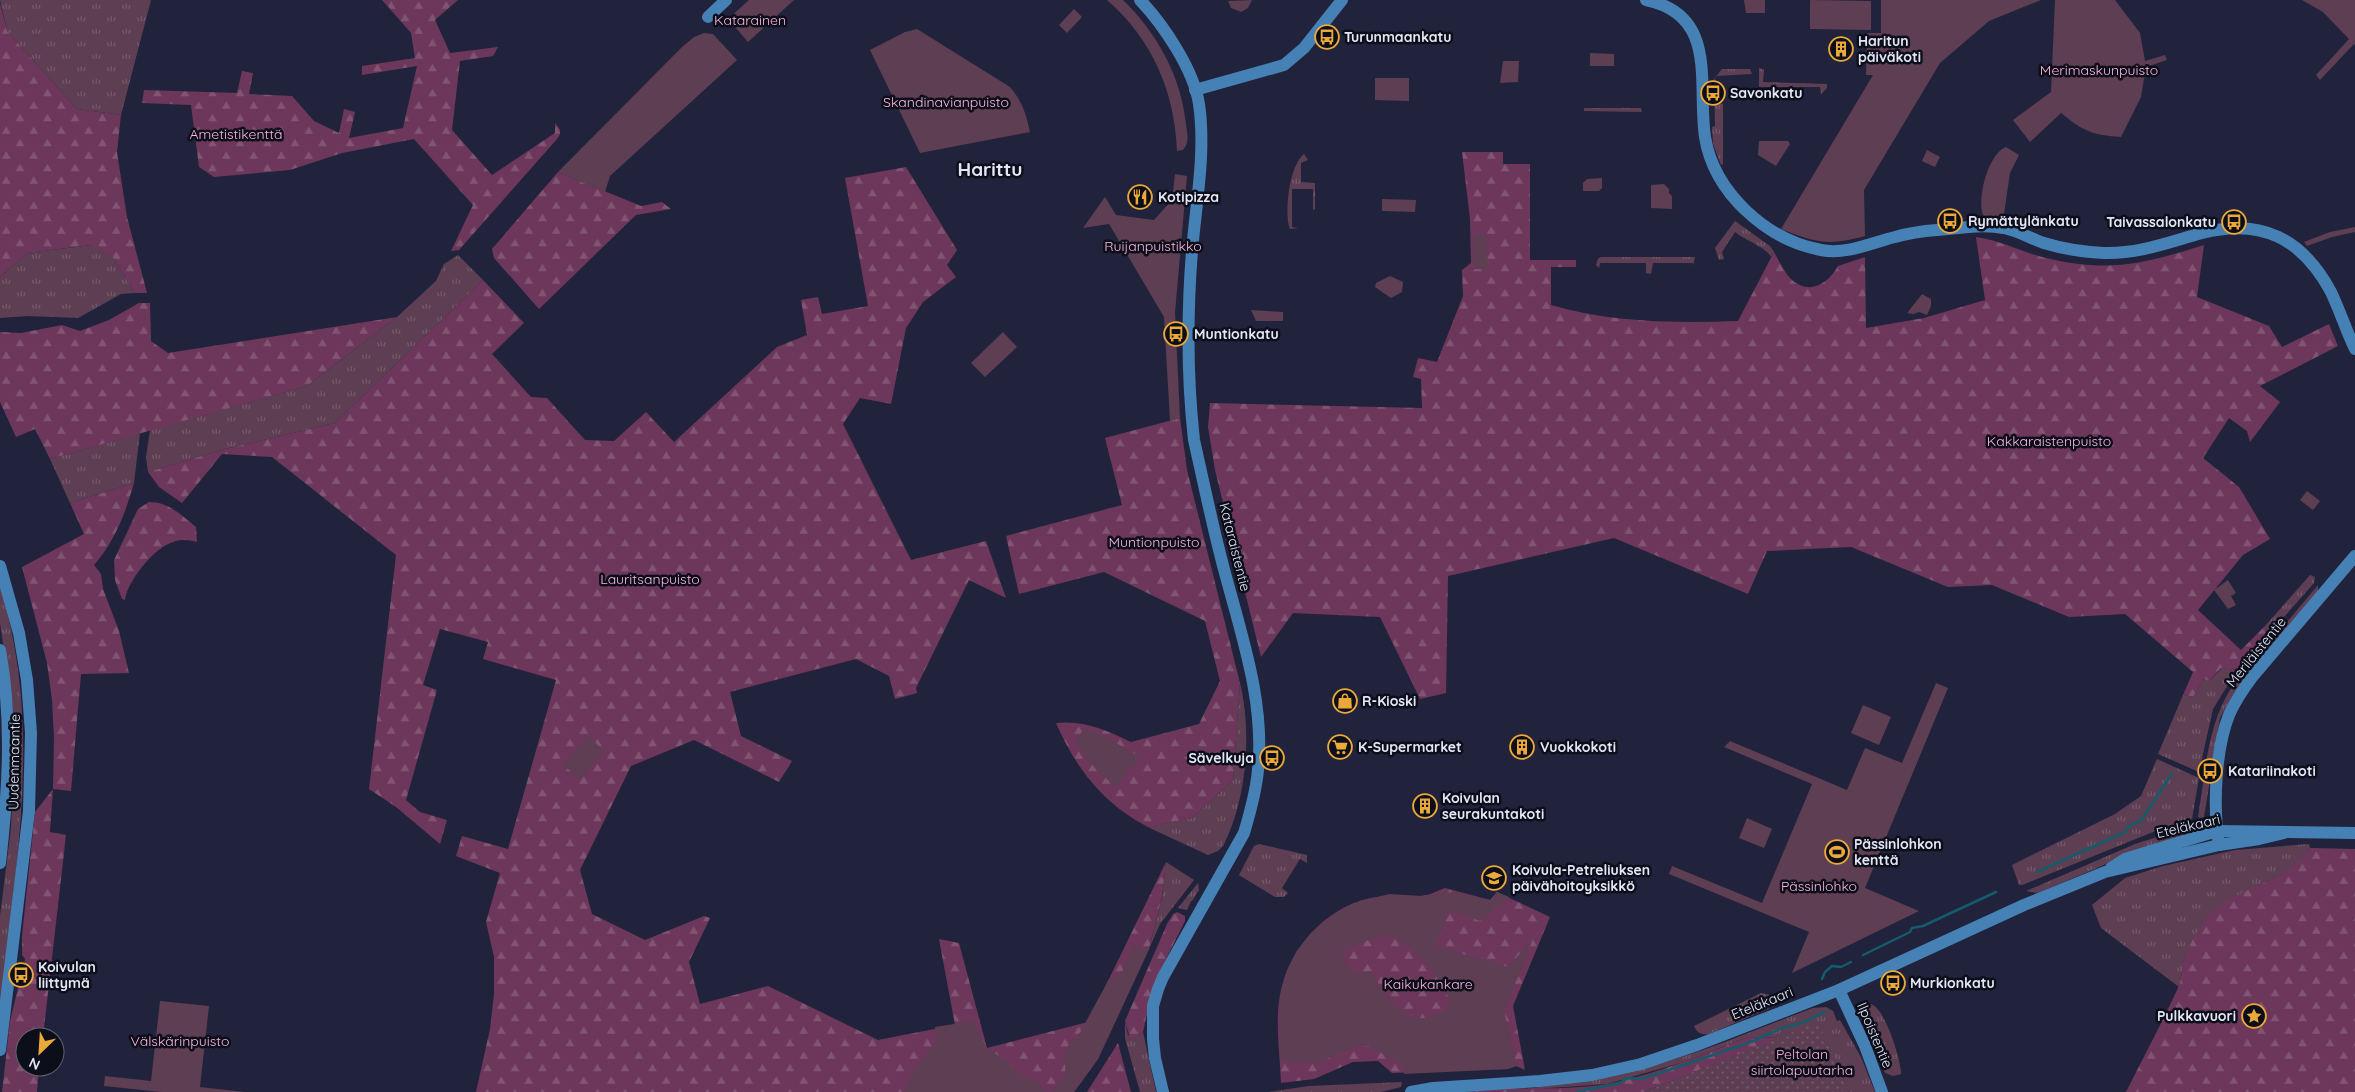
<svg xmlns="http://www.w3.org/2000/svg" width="2355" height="1092" font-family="Quicksand,sans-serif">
<defs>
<pattern id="grass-tufts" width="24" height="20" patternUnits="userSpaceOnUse" patternTransform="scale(1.25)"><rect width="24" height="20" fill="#5e3e52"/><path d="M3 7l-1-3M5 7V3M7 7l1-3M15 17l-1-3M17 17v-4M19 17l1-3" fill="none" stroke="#755a6c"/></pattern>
<pattern id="forest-firs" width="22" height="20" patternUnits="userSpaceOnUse" patternTransform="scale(1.25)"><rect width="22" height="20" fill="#6c375a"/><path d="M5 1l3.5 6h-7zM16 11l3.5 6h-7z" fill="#815472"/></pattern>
<pattern id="garden-dots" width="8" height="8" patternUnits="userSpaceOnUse" patternTransform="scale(1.25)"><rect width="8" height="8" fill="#5e3e52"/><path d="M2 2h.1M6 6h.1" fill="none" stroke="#755a6c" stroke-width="1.8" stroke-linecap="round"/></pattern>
</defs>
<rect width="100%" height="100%" fill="#21233c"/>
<g fill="url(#grass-tufts)">
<path d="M0 0H151L121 115 77 109 7 31Z"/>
<path d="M1759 68 1764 70 1763 82 1827 84V88L1821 94 1820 87H1759Z"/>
<path d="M1722 69H1750L1752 74 1717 76 1715 78V103L1723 104V164L1721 165 1713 144 1712 127 1715 126 1714 79Z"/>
<path d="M1584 108H1641L1642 112 1584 111Z"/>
<path d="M1304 154 1308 160 1301 163V182L1315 183V209L1313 210V189H1292V227L1298 228 1290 229C1284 213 1289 166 1304 154Z"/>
<path d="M1735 221 1770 246 1774 252 1771 257C1766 247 1746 241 1735 232L1722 252 1724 259 1719 260 1715 248Z"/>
<path d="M92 245 114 259 135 293 121 294 78 318 28 316 0 318V277L27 253Z"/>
<path d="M458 255 483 280 335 423 225 449 148 472 146 457 150 430 307 386 397 317 436 281 444 264Z"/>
<path d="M1601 257H1695L1693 266V263H1653L1651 274 1646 273V263H1600L1599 268 1596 265 1598 259Z"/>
<path d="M140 433 134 483 70 503 50 459Z"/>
<path d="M2310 575 2315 577 2314 583 2268 635 2265 626Z"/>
<path d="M2318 585V592L2234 693 2220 718 2212 762 2207 767 2208 775 2204 774C2209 744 2214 716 2230 690Z"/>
<path d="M0 587C43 725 16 864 0 1004V916L11 828 15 736 13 709 0 623Z"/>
<path d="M2222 668 2237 670 2213 709 2199 772 2158 754 2183 695 2193 697 2204 679 2209 681Z"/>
<path d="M1240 683C1252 732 1247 800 1223 846L1218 851 1208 855 1154 830 1153 826 1192 818 1233 780Z"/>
<path d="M2157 759 2199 778 2192 819 2158 830 2022 885H2019L2012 865 2115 814 2141 796Z"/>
<path d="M2204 777 2210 780 2204 817 2200 818 2198 817Z"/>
<path d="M2201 823 2189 834 2132 853 2038 893 2026 891 2135 844Z"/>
<path d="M1259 844 1307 855V863L1300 859 1282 888 1288 893 1284 897H1275L1239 875 1254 846Z"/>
<path d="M2309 844 2310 848 2303 859 2290 870 2235 897 2212 912 2184 960 2179 987 2101 928 2092 905 2125 878 2163 866 2235 850Z"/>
<path d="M1166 862 1194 880 1160 924 1149 949 1162 898Z"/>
<path d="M1198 883 1199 890 1192 901H1191L1187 910 1178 908Z"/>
<path d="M1761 993 1780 997 1781 1000 1768 1009 1709 1034C1701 1035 1697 1033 1694 1026Z"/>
<path d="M1871 1004C1885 1008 1901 1060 1901 1074L1893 1076 1885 1073 1861 1010Z"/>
<path d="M1826 1007 1833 1011 1837 1021 1840 1020 1861 1057 1875 1092H1849L1818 1023 1780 1038 1748 1037 1684 1062 1607 1084 1520 1090C1560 1084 1601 1079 1640 1069 1699 1055 1756 1029 1813 1008Z"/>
<path d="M1125 1021 1128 1035 1138 1037 1143 1032 1156 1092H1140L1125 1038Z"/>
<path d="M1402 1082 1401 1087 1381 1092H1268L1309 1086Z"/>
</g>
<g fill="url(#forest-firs)">
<path d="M382 0H458L435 20 450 53 498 47 493 56 460 61 452 130 492 175 555 133V123C561 130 562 132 557 139L459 250 451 251 473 205 414 139 342 153 290 170 214 177 199 167 191 105 142 103 144 90 237 93 242 71 253 73 249 94 292 96 314 121 339 133 344 109 355 112 349 138 403 128 417 66 362 75V66L415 58 411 33Z"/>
<path d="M0 3 7 31 77 109 121 115 117 152 127 217 147 293H135L114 259 91 245 27 253 0 277Z"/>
<path d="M1462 152H1503V164H1530V260H1576V267H1551V305C1611 323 1676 323 1738 321L1774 252C1779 261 1784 272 1791 279 1809 296 1828 284 1838 266L1865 257 1866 328 1924 318 1985 300 1976 237C2003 241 2021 252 2046 258 2109 273 2144 264 2204 245L2197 297 2269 326 2282 347 2329 324 2338 346 2260 386 2280 402 2250 442 2247 431 2229 418 2203 458 2239 487 2270 539 2243 555 2198 610 2241 650 2265 626 2268 635 2237 670 2221 668 2209 681 2204 679 2193 697 2183 695 2193 672 2125 614 2069 617 1992 585 1948 587 1851 547 1767 551 1748 594 1614 538 1448 576 1446 693 1420 699 1380 617 1293 613 1261 657 1215 470 1208 427 1210 403 1422 408 1421 379 1413 377 1418 358 1437 362 1463 296 1462 270 1471 263 1470 219Z"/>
<path d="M906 167 957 250 947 265 956 277 923 302 906 328 891 404 860 398 843 424 911 560 986 541 1006 598 969 580 916 688 917 693 895 699 889 676 856 659 730 692 741 736 792 761 779 782 694 740 631 766 580 870 592 914 645 940 704 916 710 918 689 962 700 1004 768 986 878 1040 955 1025 939 939 959 943 987 1048 1088 1022 1166 862 1162 897 1149 949 1098 1059 1074 1092H476L490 1029 494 994V957L486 922 500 873 456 856 462 836 508 849 556 680 483 659 488 642 440 629 423 685 437 690 406 800 420 812 447 820 440 844 396 807 369 789 396 555 272 457 222 454 182 503 159 487 148 472 225 449 335 423 483 280 524 323 492 354 531 397 547 398 585 440 614 441 646 412 674 442 777 347 807 335 801 300 818 297 822 314 868 306 845 178Z"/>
<path d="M558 172 641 206 662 202 671 209 636 215 539 309 494 258 492 249Z"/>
<path d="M139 303H150L151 341 168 353 397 317 307 386 50 459 35 429 16 437 0 402V332L21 333 62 325 80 331 109 320Z"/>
<path d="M1180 418 1187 470 1240 683 1233 780 1192 818 1154 826V830C1106 807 1077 771 1056 723 1084 720 1106 730 1131 742L1199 724 1220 681 1205 621 1104 572 1019 594 1006 536 1122 505 1105 438Z"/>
<path d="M134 483C125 514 115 541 94 565L101 574 103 589 119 631 129 673 81 674 71 791 53 789 50 832 66 835 43 1037H25V1067H39L37 1092H2L10 1021 20 980 23 981 25 959 22 955V936L35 812 53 789 54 738 52 700 47 663 22 567 84 534 70 503Z"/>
<path d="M149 502C169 502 181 515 196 527L197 542C189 540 181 539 173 542 155 547 127 581 125 600L122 599 115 580 114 560 138 509Z"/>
<path d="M2310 848 2355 849V1092H2126C2143 1058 2161 1025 2177 990 2182 981 2181 970 2184 960 2189 945 2201 922 2213 911 2242 885 2288 882 2310 848Z"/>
<path d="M1445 888 1490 900 1497 892 1550 917 1513 1006 1525 1070 1516 1066 1508 1069 1392 1073 1378 1061 1353 1062 1314 1079 1281 1083C1280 1055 1275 1023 1280 995 1287 954 1319 914 1360 901 1380 894 1399 896 1420 896 1428 896 1437 891 1445 888Z"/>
<path d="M1177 912 1185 916V921L1159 973 1151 995 1143 1032 1138 1037 1130 1038 1125 1021 1167 924 1173 914Z"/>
<path d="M1748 1037 1780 1038 1644 1092H1460C1509 1085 1559 1092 1608 1084 1656 1074 1703 1055 1748 1037Z"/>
<path d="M1118 1043 1131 1092H1087Z"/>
</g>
<g fill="#5e3e52" fill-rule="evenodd">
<path d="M749 0H794L748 42 728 19Z"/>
<path d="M1107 0H1123C1157 33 1181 76 1186 124 1187 134 1190 142 1183 150L1177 151C1175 92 1152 39 1107 0Z"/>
<path d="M1252 0 1248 8 1241 12 1231 8 1228 1Z"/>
<path d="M1744 0H1765V13H1746Z"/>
<path d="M1810 0 1871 1V30L1810 29Z"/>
<path d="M1881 0H2041L1989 21 1940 63 1864 190 1865 236C1829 246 1816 243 1781 229L1873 75H1866L1867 33H1881Z"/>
<path d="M2055 0H2115L2140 33 2145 61 2165 55 2167 60 2146 67 2141 97 2121 137C2092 135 2083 131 2061 113L2030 142 2013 120 2051 92Z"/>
<path d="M2302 0H2355V45L2354 44 2320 80 2316 75 2349 39 2323 12Z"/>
<path d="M1074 9 1082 17 1067 33 1059 25Z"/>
<path d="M917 29 1010 87C1022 101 1026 114 1030 132L920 153 870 50 905 32Z"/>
<path d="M704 33 713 34 737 60 610 176 605 192 558 172 682 47 694 37Z"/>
<path d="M1590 53 1614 54V66H1590Z"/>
<path d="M1503 61H1519L1518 82 1500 83Z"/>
<path d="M1375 78H1409V101L1375 100Z"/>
<path d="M1759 141H1788L1790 144 1776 166 1758 155Z"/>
<path d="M2006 147 2019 155 2010 173 2003 221 1986 220C1974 207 1987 154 2006 147Z"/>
<path d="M1927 150 1940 157 1935 167 1922 161Z"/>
<path d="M1175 174 1187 176 1175 313 1180 418 1170 421 1164 317 1109 224 1083 228 1105 197 1116 215 1154 220 1172 200Z"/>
<path d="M1602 178V188L1599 191H1583V183L1587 179Z"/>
<path d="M1664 184 1669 189V193L1672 196V209L1651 208V185Z"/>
<path d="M1382 199 1416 200 1415 212 1382 211Z"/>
<path d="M2355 227V232L2332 237 2307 246 2304 242 2330 232Z"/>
<path d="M1486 235 1488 269H1474L1473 236Z"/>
<path d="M1390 276 1403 282 1402 292 1391 298 1375 287 1376 283Z"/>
<path d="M1922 294 1931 299V306L1927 315 1919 312 1913 314 1907 313Z"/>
<path d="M1251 310 1283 312V321H1256Z"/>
<path d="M1003 332 1017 347 985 377 971 363Z"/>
<path d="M2307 491 2320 501 2313 510 2300 500Z"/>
<path d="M2228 580 2236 593 2231 596 2236 605 2228 609 2214 590Z"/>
<path d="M1936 683 1948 688 1865 888 1919 911 1792 973 1809 932 1669 874 1672 866 1762 903 1812 784 1724 747 1730 741 1847 790 1865 748 1902 763Z"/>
<path d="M1863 705 1891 717 1879 745 1851 733Z"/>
<path d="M1084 728 1106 737 1140 757 1115 787 1090 763 1076 741Z"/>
<path d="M588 736 604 751 580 779 563 765Z"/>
<path d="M1747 818 1772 829 1764 848 1739 838Z"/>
<path d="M1452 892 1490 900 1497 892 1509 897 1480 921 1449 910 1435 946 1508 967 1533 939 1504 1010 1516 1066 1508 1069 1404 1074 1405 1066 1369 1046H1355L1318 1063 1280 1061V996L1286 973 1296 952 1311 933 1334 914 1359 901 1390 894 1422 896ZM1384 934C1399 937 1417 954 1428 965 1437 974 1444 990 1451 1001 1447 1011 1440 1015 1430 1017 1401 1025 1384 991 1370 971L1357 974C1347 967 1336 959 1348 948Z"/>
<path d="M1134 945 1149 949 1098 1059 1074 1092H1052L1065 1075C1066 1061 1062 1045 1077 1038L1108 981 1118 976 1123 970Z"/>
<path d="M160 1001 209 1006 200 1087 245 1092H161L104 1086 105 1076 151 1081Z"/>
<path d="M973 1021 987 1048 1009 1063 1018 1074 1041 1085 1042 1090 1047 1092H905L915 1067 936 1042 935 1027Z"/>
</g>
<path fill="url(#garden-dots)" d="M1818 1022 1849 1092H1644Z"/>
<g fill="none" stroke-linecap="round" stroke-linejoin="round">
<g stroke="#145c6b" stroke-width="2.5">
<path d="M2037 872 2125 832 2129 826 2141 821 2172 773"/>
<path d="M1863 955 1910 932 1912 928 1923 926 1996 892"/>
<path d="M1822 979 1825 972 1832 966 1841 967 1851 962"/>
<path d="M1576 1092 1620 1083 1627 1078 1641 1079 1663 1072 1751 1042 1782 1028 1802 1023 1825 1012"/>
</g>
<g stroke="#4681b5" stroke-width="12">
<path d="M1140 0C1163 24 1194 70 1199 104 1206 152 1196 203 1192 251 1187 314 1187 377 1194 440 1204 484 1213 529 1225 573 1242 637 1265 703 1258 770 1256 792 1250 813 1244 833L1163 977 1158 989 1153 1006V1039L1155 1058 1163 1092"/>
<path d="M1646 0C1719 15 1697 84 1705 137 1714 193 1767 240 1821 250 1846 255 1871 243 1895 237 1909 233 1923 231 1937 230 1959 228 1982 224 2004 228 2018 231 2030 238 2044 243 2063 249 2085 252 2104 253 2139 254 2169 242 2202 233 2261 218 2302 238 2331 292 2340 311 2346 330 2355 349"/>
<path d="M708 17 726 0"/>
<path d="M1195 90 1284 65 1304 48 1342 0"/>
<path d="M0 566 19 633 27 680 31 733 29 811 0 1050"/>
<path d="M0 650C13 722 8 792 0 863"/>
<path d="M2219 845C2213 808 2215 750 2229 715 2235 701 2244 688 2253 676L2355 556"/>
<path d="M2111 868 2125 859 2217 831 2355 833"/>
<path d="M1839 990 1865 1046 1882 1092"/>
<path d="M1411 1092 1433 1088 1540 1081 1592 1075 1641 1064 1697 1045 1839 990 2024 905 2105 872 2219 845 2259 839 2284 833"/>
</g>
</g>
<defs>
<g id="bus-ring" transform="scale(1.25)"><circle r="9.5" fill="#0c0e19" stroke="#eba939" stroke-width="1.5"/><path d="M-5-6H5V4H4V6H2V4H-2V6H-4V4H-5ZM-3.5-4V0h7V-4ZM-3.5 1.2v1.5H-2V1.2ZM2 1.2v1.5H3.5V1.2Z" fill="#eba939"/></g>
<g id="building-ring" transform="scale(1.25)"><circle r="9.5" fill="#0c0e19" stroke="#eba939" stroke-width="1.5"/><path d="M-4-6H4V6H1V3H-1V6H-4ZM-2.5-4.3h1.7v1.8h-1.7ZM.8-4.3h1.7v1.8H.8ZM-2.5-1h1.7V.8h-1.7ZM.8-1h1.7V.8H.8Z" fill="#eba939"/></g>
<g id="restaurant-ring" transform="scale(1.25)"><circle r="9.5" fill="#0c0e19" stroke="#eba939" stroke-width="1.5"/><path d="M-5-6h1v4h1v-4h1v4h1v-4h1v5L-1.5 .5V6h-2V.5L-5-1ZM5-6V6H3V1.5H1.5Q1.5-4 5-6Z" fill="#eba939"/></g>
<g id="shop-ring" transform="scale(1.25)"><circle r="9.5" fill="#0c0e19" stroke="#eba939" stroke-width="1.5"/><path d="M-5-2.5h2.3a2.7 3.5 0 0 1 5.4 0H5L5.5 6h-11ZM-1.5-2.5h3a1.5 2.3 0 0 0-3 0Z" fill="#eba939"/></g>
<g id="supermarket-ring" transform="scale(1.25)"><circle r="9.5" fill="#0c0e19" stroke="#eba939" stroke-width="1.5"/><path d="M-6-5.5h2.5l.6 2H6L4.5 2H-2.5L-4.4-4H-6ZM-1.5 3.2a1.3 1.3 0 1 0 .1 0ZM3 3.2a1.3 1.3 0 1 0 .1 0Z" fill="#eba939"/></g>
<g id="stadium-ring" transform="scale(1.25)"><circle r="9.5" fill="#0c0e19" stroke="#eba939" stroke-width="1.5"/><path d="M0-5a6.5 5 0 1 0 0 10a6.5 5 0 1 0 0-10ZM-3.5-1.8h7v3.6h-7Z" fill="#eba939"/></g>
<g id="school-ring" transform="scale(1.25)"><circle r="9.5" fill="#0c0e19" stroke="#eba939" stroke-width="1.5"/><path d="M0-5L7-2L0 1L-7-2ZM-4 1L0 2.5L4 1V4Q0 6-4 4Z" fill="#eba939"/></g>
<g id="sight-ring" transform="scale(1.25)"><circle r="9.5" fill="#0c0e19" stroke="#eba939" stroke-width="1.5"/><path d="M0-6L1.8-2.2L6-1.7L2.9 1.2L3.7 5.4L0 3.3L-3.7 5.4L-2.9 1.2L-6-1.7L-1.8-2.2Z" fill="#eba939"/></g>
</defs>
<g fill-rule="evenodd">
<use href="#bus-ring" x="1327" y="37"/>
<use href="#building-ring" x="1841" y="49"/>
<use href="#bus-ring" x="1713" y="93"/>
<use href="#restaurant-ring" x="1140" y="197"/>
<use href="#bus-ring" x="1950" y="221"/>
<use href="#bus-ring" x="2234" y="222"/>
<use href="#bus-ring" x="1176" y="334"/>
<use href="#shop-ring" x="1345" y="701"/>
<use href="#supermarket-ring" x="1340" y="747"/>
<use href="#building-ring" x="1522" y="747"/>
<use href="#bus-ring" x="1272" y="758"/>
<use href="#bus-ring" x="2210" y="771"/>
<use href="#building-ring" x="1425" y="806"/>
<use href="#stadium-ring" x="1837" y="852"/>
<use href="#school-ring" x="1494" y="878"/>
<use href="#bus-ring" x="21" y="975"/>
<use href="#bus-ring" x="1893" y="983"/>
<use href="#sight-ring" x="2254" y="1016"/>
</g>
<g text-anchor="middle" stroke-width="5" stroke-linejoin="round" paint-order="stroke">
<g font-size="14" fill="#fcb7e1" stroke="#0c0e19">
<text x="750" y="25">Katarainen</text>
<text x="2099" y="75">Merimaskunpuisto</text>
<text x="946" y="107">Skandinavianpuisto</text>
<text x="236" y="139">Ametistikenttä</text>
<text x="1153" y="251">Ruijanpuistikko</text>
<text x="2049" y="446">Kakkaraistenpuisto</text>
<text x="1154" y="547">Muntionpuisto</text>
<text x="650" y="584">Lauritsanpuisto</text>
<text x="1819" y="891">Pässinlohko</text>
<text x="1428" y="989">Kaikukankare</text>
<text x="180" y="1046">Välskärinpuisto</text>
<text x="1802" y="1059">Peltolan<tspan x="1802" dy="16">siirtolapuutarha</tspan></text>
</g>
<g font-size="14" font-weight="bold" fill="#e4e6f8" stroke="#0c0e19" text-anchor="start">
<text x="1344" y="42">Turunmaankatu</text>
<text x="1858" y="46">Haritun<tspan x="1858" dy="16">päiväkoti</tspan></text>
<text x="1730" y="98">Savonkatu</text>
<text x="1158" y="202">Kotipizza</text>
<text x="1968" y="226">Rymättylänkatu</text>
<text x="2216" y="227" text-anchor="end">Taivassalonkatu</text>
<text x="1194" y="339">Muntionkatu</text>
<text x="1362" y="706">R-Kioski</text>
<text x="1358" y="752">K-Supermarket</text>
<text x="1540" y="752">Vuokkokoti</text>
<text x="1254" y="763" text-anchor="end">Sävelkuja</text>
<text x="2228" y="776">Katariinakoti</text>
<text x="1442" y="803">Koivulan<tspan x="1442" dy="16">seurakuntakoti</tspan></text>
<text x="1854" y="849">Pässinlohkon<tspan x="1854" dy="16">kenttä</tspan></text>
<text x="1512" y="875">Koivula-Petreliuksen<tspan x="1512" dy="16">päivähoitoyksikkö</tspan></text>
<text x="38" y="972">Koivulan<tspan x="38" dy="16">liittymä</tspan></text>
<text x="1910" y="988">Murkionkatu</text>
<text x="2236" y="1021" text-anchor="end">Pulkkavuori</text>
</g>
<g font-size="14" fill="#e4e6f8" stroke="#0c0e19">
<text transform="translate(1235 547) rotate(76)" y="5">Kataraistentie</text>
<text transform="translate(2256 652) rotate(-51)" y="5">Meriläistentie</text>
<text transform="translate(14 762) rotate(-89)" y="5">Uudenmaantie</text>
<text transform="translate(2188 826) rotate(-13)" y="5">Eteläkaari</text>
<text transform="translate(1762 1003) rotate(-22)" y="5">Eteläkaari</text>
<text transform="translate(1875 1035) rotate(67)" y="5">Ilpoistentie</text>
</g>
<g font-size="19" font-weight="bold" fill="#e4e6f8" stroke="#0c0e19">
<text x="990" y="176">Harittu</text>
</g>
</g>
<g transform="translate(40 1052) rotate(205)"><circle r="24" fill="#0c0e19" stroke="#626472"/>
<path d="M0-4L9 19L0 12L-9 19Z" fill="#eba939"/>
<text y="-8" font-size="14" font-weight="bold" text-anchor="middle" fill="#e4e6f8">N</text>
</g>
</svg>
